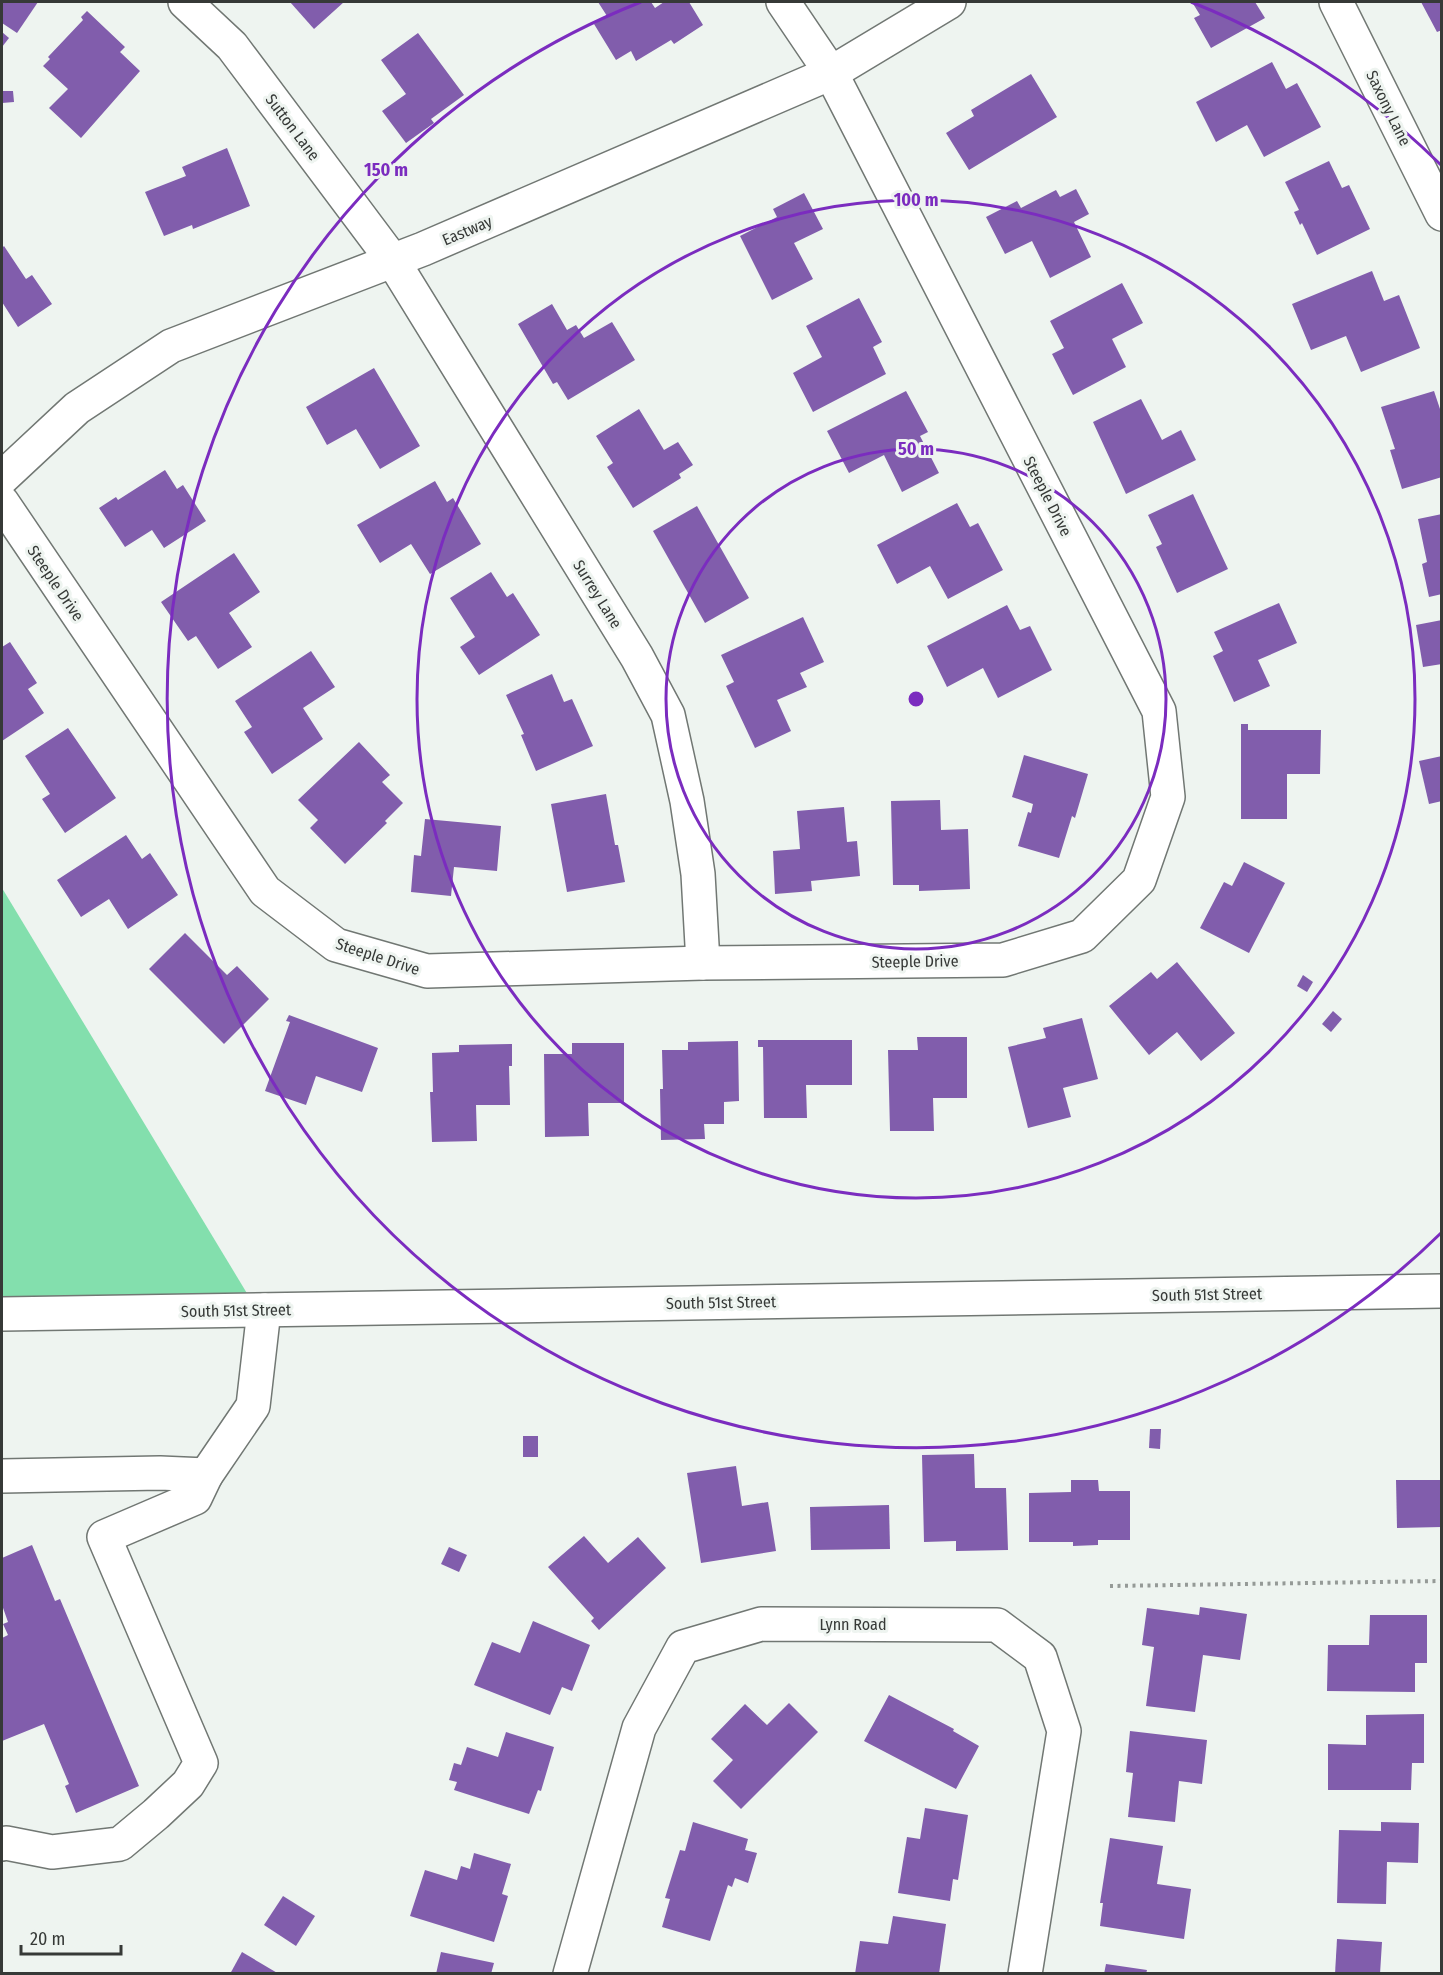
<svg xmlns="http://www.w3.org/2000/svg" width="1443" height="1975" font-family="'Fira Sans Condensed',sans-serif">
<rect width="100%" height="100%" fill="#eef4f0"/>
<path fill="#83dfad" d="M2 888 248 1295 2 1297Z"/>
<g fill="#815dac">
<path d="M2 2H38L17 33 2 23Z"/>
<path d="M290 2H344L314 29Z"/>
<path d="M598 2H651L655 8 664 2H689L703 25 674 44 671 40 636 61 631 51 616 60 594 24 607 16Z"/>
<path d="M1192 2H1255L1265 18 1211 48 1194 18 1200 15Z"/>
<path d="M1421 2H1442V30L1437 32Z"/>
<path d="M87 11 125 47 120 52 140 71 81 138 49 108 68 89 43 66 50 59 48 57 83 20 81 17Z"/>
<path d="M2 32 9 38 2 47Z"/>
<path d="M418 33 464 95 431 119 434 123 406 143 382 111 406 94 381 60Z"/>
<path d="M1272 62 1286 89 1297 83 1321 127 1264 157 1247 125 1216 142 1196 102Z"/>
<path d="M1031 74 1057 117 969 170 946 133 974 116 971 110Z"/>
<path d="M2 91H13L14 102 2 103Z"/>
<path d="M227 148 250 206 193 229 192 225 164 236 145 192 186 176 182 167Z"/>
<path d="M1329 161 1342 188 1349 185 1370 229 1317 255 1302 223 1300 225 1294 212 1299 210 1285 182Z"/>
<path d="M1076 189 1089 214 1074 222 1091 257 1050 278 1032 241 1005 254 986 217 1017 201 1021 208 1056 190 1060 197Z"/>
<path d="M804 193 823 229 794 243 813 279 772 300 740 236 777 217 773 209Z"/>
<path d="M4 246 26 279 32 275 52 304 18 327 2 302V248Z"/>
<path d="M1372 271 1384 301 1399 295 1420 348 1361 372 1346 336 1311 350 1292 304Z"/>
<path d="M1122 283 1143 323 1112 339 1126 367 1073 395 1052 354 1064 348 1050 321Z"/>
<path d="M859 298 882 342 873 347 886 374 813 412 793 373 822 357 806 326Z"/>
<path d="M552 304 567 330 576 325 584 338 612 322 635 360 568 400 557 382 553 384 518 324Z"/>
<path d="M374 368 420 446 380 469 356 429 327 445 306 407Z"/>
<path d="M906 391 928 432 920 436 939 473 902 492 884 455 849 473 827 431Z"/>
<path d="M1434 391 1442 415V477L1402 489 1390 450 1395 449 1381 407Z"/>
<path d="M1141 399 1162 440 1181 430 1196 460 1126 494 1093 422Z"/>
<path d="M639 409 664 450 678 442 693 465 679 474 681 478 633 508 607 467 613 463 596 436Z"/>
<path d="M165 470 177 489 183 485 206 521 164 548 152 530 125 547 99 508 116 497 118 500Z"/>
<path d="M435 481 447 502 453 498 481 544 430 574 411 544 380 563 357 525Z"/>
<path d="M1193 494 1228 569 1177 593 1156 547 1162 544 1148 515Z"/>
<path d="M957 503 970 527 978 523 1003 570 948 599 930 566 897 584 877 545Z"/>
<path d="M697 506 749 598 705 623 653 531Z"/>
<path d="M1442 514V594L1429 597 1422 564 1427 562 1418 519Z"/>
<path d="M234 553 260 592 229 613 252 647 218 669 196 636 188 641 161 602Z"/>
<path d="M491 572 507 597 513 593 540 635 479 675 460 647 475 637 450 598Z"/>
<path d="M1279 603 1297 643 1258 660 1270 686 1234 702 1213 656 1223 651 1214 632Z"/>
<path d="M1007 605 1020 630 1030 626 1052 670 998 698 983 668 947 687 927 646Z"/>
<path d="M803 617 824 662 800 673 807 687 777 700 791 731 755 748 726 686 734 682 721 655Z"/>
<path d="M1442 620V664L1423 667 1416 625Z"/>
<path d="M10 642 37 683 28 689 44 713 2 741V647Z"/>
<path d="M311 651 335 687 303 708 323 739 272 774 244 732 252 727 235 701Z"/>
<path d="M552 674 564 702 572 699 593 746 536 771 521 735 524 734 506 695Z"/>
<path d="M1241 724H1248V730H1321L1320 774H1287V819H1241Z"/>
<path d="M68 728 116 798 65 833 42 799 50 794 25 756Z"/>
<path d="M359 742 390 775 382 782 403 803 385 821 387 823 345 864 310 828 318 820 298 800Z"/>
<path d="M1024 755 1088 774 1075 818 1072 816 1059 858 1018 846 1028 812 1031 813 1033 804 1012 797Z"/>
<path d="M1442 756V801L1429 804 1419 761Z"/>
<path d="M606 794 615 845H618L625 882 567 892 551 804Z"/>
<path d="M940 800 941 830 968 829 970 889 919 891V885H893L891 801Z"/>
<path d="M844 807 847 842 857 841 860 876 811 881 812 891 775 894 773 851 800 849 797 811Z"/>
<path d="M425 819 501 826 497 871 454 867 451 896 411 892 414 855 421 856Z"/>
<path d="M126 835 142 859 150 853 178 895 128 929 109 899 81 917 57 880Z"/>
<path d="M1244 862 1285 883 1249 953 1200 928 1224 882 1232 886Z"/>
<path d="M185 933 227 975 237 966 269 999 224 1044 149 969Z"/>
<path d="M1177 962 1235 1033 1201 1061 1177 1032 1149 1055 1109 1006 1151 972 1157 979Z"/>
<path d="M1303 975 1313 982 1307 992 1297 986Z"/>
<path d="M1333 1011 1342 1019 1331 1032 1322 1024Z"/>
<path d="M289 1015 378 1048 362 1092 316 1076 306 1105 265 1091 290 1022 286 1021Z"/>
<path d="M1082 1018 1098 1079 1063 1088 1071 1117 1028 1128 1008 1047 1046 1038 1043 1028Z"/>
<path d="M917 1037H967V1098H933L934 1131H890L888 1050H918Z"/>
<path d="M758 1040H852V1085H806L807 1118H764L763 1047H758Z"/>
<path d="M738 1041 739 1101 724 1102V1124H704L705 1139 661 1140 660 1089H663L662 1050H688V1042Z"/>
<path d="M572 1043H624V1103H588L589 1136 545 1137 544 1054H572Z"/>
<path d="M512 1044V1066H509L510 1105H476L477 1141 432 1142 430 1092H433L432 1053 459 1052V1045Z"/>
<path d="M1150 1429H1161L1160 1449 1149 1448Z"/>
<rect x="523" y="1436" width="15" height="21"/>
<path d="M974 1454 975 1488H1006L1008 1550 956 1551V1541L924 1542 922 1455Z"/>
<path d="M736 1466 742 1506 768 1502 776 1551 701 1563 687 1473Z"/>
<path d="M1071 1480H1098L1099 1491H1130V1540H1098V1545L1073 1546V1542H1029V1493L1071 1492Z"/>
<path d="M1396 1480H1442V1527L1397 1528Z"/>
<path d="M889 1505 890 1549 811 1550 810 1507Z"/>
<path d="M584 1536 608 1563 638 1537 666 1568 599 1630 591 1621 594 1618 548 1567Z"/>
<path d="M32 1545 55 1601 60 1599 139 1786 76 1813 65 1786 69 1784 44 1724 2 1741V1638L8 1635 3 1624 8 1622 2 1605V1558Z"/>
<path d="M449 1547 467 1555 459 1572 441 1564Z"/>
<path d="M1200 1607 1247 1614 1240 1660 1203 1655 1195 1712 1146 1706 1154 1647 1142 1645 1147 1608 1199 1615Z"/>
<path d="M1370 1615H1427V1663H1415V1692L1327 1691 1328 1645H1369Z"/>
<path d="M533 1621 590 1645 572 1691 562 1687 550 1715 474 1685 492 1642 520 1653Z"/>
<path d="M889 1695 954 1729 953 1731 979 1746 956 1789 864 1741Z"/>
<path d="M789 1703 818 1732 741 1809 713 1781 733 1760 711 1739 745 1704 767 1725Z"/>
<path d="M1424 1714V1763H1412L1411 1790H1328V1744L1366 1745V1715Z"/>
<path d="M1130 1731 1207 1740 1202 1784 1179 1781 1175 1822 1128 1817 1133 1773 1126 1772Z"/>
<path d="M506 1732 554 1747 541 1791 538 1790 529 1814 454 1790 457 1782 449 1780 454 1763 461 1765 467 1747 498 1757Z"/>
<path d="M925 1808 968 1815 958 1880 953 1879 950 1901 898 1893 907 1837 920 1839Z"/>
<path d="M693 1822 748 1839 745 1850 757 1853 748 1883 735 1878 732 1887 728 1885 710 1941 662 1927 670 1899 665 1898 680 1850 685 1851Z"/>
<path d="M1381 1822 1419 1823 1418 1863 1387 1862 1386 1904 1337 1903 1339 1830 1381 1831Z"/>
<path d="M1110 1838 1163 1846 1157 1884 1191 1889 1184 1939 1100 1926 1103 1903H1100Z"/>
<path d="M474 1853 511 1864 502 1894 508 1896 494 1942 410 1916 425 1870 457 1880 461 1866 470 1869Z"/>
<path d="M283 1896 315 1916 296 1946 264 1925Z"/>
<path d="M893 1916 946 1924 939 1974H855L860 1941 888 1944Z"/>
<path d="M1337 1939 1382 1942 1380 1974H1335Z"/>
<path d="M242 1952 279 1974H230Z"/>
<path d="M441 1952 494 1963 491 1974H436Z"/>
<path d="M1106 1964 1147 1970 1146 1974H1104Z"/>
</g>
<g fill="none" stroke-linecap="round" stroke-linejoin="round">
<g stroke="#717773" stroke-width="36">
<g id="minor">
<path d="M185 2 232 46 393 261 637 657 668 715 687 801 698 874 703 963"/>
<path d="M1336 2 1442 214"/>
<path d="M2 478 77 408 171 346 423 249 831 73 949 2"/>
<path d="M2 502 265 891 336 945 427 971 703 963 1003 960 1082 936 1139 880 1168 797 1159 711 831 73 783 2"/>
<path d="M2 1314 1442 1291"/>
<path d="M2 1476 160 1473 206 1475 253 1406 264 1310"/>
<path d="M2 1844 6 1843 52 1852 120 1844 156 1814 188 1784 201 1763 104 1537 195 1498 206 1475"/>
<path d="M570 1974 639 1728 683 1647 761 1624 997 1625 1040 1657 1064 1731 1025 1974"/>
</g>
</g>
<path stroke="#959a97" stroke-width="4" stroke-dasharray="3 4.5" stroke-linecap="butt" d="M1110 1586 1442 1581"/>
<use href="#minor" stroke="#fff" stroke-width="33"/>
</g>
<g fill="none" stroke="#7b2cbf" stroke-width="3">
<circle cx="916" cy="699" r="250"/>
<circle cx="916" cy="699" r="499"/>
<path d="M1441 1233A749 749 0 1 1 641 2M1191 2A749 749 0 0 1 1441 165"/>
</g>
<g text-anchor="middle" stroke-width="6" stroke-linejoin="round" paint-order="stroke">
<g font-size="16" fill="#363937" stroke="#eef4f0">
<text transform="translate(1389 108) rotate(64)" y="6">Saxony Lane</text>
<text transform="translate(293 127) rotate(53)" y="6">Sutton Lane</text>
<text transform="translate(467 230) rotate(-23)" y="6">Eastway</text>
<text transform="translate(1048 496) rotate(63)" y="6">Steeple Drive</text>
<text transform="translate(56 583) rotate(56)" y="6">Steeple Drive</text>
<text transform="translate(598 594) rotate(58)" y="6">Surrey Lane</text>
<text transform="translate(378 956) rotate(18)" y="6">Steeple Drive</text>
<text transform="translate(915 961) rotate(-1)" y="6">Steeple Drive</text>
<text transform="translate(1207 1294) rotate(-1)" y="6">South 51st Street</text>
<text transform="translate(721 1302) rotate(-1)" y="6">South 51st Street</text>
<text transform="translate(236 1310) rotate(-1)" y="6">South 51st Street</text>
<text x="853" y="1630">Lynn Road</text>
</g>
</g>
<circle cx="916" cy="699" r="9" fill="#7b2cbf" stroke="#eef4f0" stroke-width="3"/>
<g font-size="18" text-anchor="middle" font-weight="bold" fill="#7b2cbf" stroke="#eef4f0" stroke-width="6" stroke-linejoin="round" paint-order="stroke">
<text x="386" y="176">150 m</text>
<text x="916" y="206">100 m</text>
<text x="916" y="455">50 m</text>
</g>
<rect width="1443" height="1975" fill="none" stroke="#363937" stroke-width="6"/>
<path d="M21 1945v9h100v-9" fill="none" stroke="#363937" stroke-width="3"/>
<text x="30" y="1945" font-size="18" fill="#363937" stroke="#eef4f0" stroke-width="4.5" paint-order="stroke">20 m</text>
</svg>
